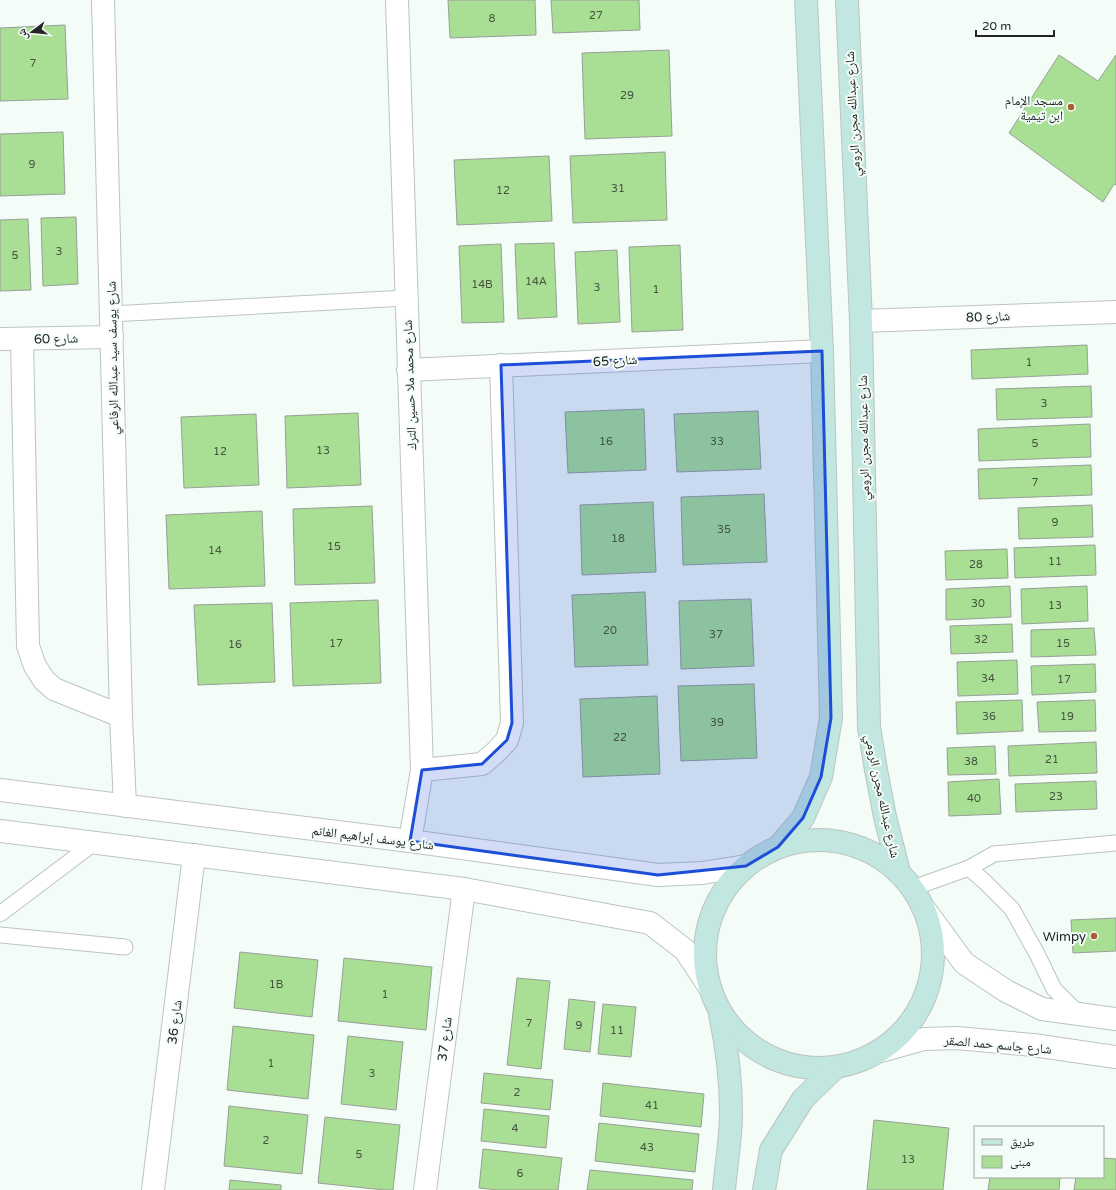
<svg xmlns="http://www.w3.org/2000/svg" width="1116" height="1190" font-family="'Varela Round','Noto Naskh Arabic',sans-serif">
<rect width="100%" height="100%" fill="#f4fcf7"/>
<g fill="#a9df94" stroke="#999e97">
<path d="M448 0H535L536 35 450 38Z"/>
<path d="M551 0H639L640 30 553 33Z"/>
<path d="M65 25 68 99 0 101V28Z"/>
<path d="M669 50 672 136 585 139 582 53Z"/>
<path d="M1059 55 1098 81 1116 55V185L1114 184 1103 202 1009 133Z"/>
<path d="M63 132 65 194 0 196V134Z"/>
<path d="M665 152 667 220 573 223 570 156Z"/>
<path d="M549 156 552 221 457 225 454 160Z"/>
<path d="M76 217 78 284 43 286 41 218Z"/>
<path d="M28 219 31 290 0 291V220Z"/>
<path d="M554 243 557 317 518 319 515 244Z"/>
<path d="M501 244 504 322 462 323 459 246Z"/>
<path d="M680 245 683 330 632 332 629 247Z"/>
<path d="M617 250 620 322 578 324 575 252Z"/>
<path d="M1087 345 1088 374 972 379 971 350Z"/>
<path d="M1091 386 1092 417 997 420 996 389Z"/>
<path d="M644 409 646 470 568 473 565 412Z"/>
<path d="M758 411 761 469 677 472 674 414Z"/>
<path d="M358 413 361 485 287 488 285 416Z"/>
<path d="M256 414 259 485 184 488 181 417Z"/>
<path d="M1090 424 1091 457 979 461 978 429Z"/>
<path d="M1091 465 1092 495 979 499 978 469Z"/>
<path d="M764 494 767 562 683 565 681 497Z"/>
<path d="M653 502 656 572 582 575 580 505Z"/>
<path d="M1092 505 1093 537 1019 539 1018 508Z"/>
<path d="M372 506 375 583 295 585 293 509Z"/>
<path d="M262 511 265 586 169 589 166 515Z"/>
<path d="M1095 545 1096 575 1015 578 1014 548Z"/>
<path d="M1007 549 1008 578 946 580 945 551Z"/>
<path d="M1010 586 1011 617 946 620V589Z"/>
<path d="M1087 586 1088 621 1022 624 1021 589Z"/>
<path d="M645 592 648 665 575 667 572 595Z"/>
<path d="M751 599 754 666 681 669 679 601Z"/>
<path d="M378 600 381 683 293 686 290 603Z"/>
<path d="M272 603 275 682 198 685 194 605Z"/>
<path d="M1012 624 1013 652 951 654 950 626Z"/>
<path d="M1094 628 1096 655 1031 657V630Z"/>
<path d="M1017 660 1018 694 958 696 957 662Z"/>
<path d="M1095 664 1096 692 1032 695 1031 666Z"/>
<path d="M754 684 757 758 681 761 678 686Z"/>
<path d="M657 696 660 774 583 777 580 699Z"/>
<path d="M1022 700 1023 731 957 734 956 702Z"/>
<path d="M1095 700 1096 731 1039 732 1037 702Z"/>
<path d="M1096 742 1097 773 1009 776 1008 746Z"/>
<path d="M995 746 996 774 948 775 947 748Z"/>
<path d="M999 779 1001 814 949 816 948 782Z"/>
<path d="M1096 781 1097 809 1016 812 1015 784Z"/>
<path d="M1116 918V951L1073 953 1071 920Z"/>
<path d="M240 952 318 960 312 1017 234 1008Z"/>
<path d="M344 958 432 967 426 1030 338 1021Z"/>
<path d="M517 978 550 981 541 1069 507 1065Z"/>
<path d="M569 999 595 1002 590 1052 564 1049Z"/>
<path d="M603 1004 636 1007 631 1057 598 1054Z"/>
<path d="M233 1026 314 1035 308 1099 227 1090Z"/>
<path d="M348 1036 403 1042 396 1110 341 1104Z"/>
<path d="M484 1073 553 1080 550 1110 481 1103Z"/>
<path d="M603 1083 704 1094 701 1127 600 1116Z"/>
<path d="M229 1106 308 1115 302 1174 224 1166Z"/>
<path d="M484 1109 549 1116 546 1148 481 1141Z"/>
<path d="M325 1117 400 1125 393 1190H384L318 1183Z"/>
<path d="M874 1120 949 1128 943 1190H867Z"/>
<path d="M599 1123 699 1134 695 1172 595 1161Z"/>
<path d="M483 1149 562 1158 558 1190H498L479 1188Z"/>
<path d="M1103 1158 1116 1159V1190H1074L1076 1177H1103Z"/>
<path d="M590 1170 693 1180 692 1190H587Z"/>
<path d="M990 1177H1060L1059 1190H988Z"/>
<path d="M230 1180 281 1185V1190H229Z"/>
</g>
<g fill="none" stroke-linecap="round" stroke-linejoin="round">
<g stroke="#bcc4bf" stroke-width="17">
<g id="service">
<path d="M111 314 406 298"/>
<path d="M969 868 985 882 1012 909 1037 954 1054 989 1079 1014"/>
<path d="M913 888 969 868 994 854 1116 843"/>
<path d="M0 914 94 843"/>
<path d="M0 935 125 947"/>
</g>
</g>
<g stroke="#bcc4bf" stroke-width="24">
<g id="minor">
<path d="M103 0 121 716 125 806"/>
<path d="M397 0 422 770 410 841"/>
<path d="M861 321 1116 312"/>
<path d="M0 339 112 337"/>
<path d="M22 339 28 646 35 666 44 680 54 689 121 716"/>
<path d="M408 370 822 351"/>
<path d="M422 770 482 764 497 751 507 740 512 723 501 365"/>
<path d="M153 1190 194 855"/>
<path d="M425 1190 464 889"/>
</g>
</g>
<g stroke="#bcc4bf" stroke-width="24">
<g id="tertiary">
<path d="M0 790 410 841 658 875 702 873 746 866"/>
<path d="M0 831 464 889 650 923 685 950 710 988"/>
<path d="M923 907 964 963 1006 991 1042 1009 1116 1019"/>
<path d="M881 1051 924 1039 957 1038 1033 1045 1116 1057"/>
</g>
</g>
<g stroke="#bcc4bf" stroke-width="24">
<g id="secondary">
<path d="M847 0 861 321 869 727 876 770 885 817 899 872"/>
<circle cx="819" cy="954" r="114"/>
<path d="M778 847 803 818 821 777 831 718 822 351 806 0"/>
<path d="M720 1014C727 1047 731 1079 731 1113 731 1138 726 1165 724 1190"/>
<path d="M764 1190 771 1150 803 1099 835 1068"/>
</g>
</g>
<use href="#service" stroke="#fff" stroke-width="15"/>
<use href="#minor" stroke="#fff" stroke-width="22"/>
<use href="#tertiary" stroke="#fff" stroke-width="22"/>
<use href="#secondary" stroke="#c2e6e0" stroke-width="22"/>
</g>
<path fill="#1d4ed8" fill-opacity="0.2" stroke="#1d4ed8" stroke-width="3" stroke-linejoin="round" d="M822 351 831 718 821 777 803 818 778 847 746 866 658 875 410 841 422 770 482 764 507 740 512 723 501 365Z"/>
<g fill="#a36030" stroke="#f4fcf7" stroke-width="1.5">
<circle cx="1071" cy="107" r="4"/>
<circle cx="1094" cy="936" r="4"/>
</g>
<g text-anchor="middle" stroke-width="4" stroke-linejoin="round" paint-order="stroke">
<g font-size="11" fill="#445440">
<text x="596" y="19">27</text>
<text x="492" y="22">8</text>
<text x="33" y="67">7</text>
<text x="627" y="99">29</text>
<text x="32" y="168">9</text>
<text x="618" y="192">31</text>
<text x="503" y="194">12</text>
<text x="59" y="255">3</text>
<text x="15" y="259">5</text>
<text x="536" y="285">14A</text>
<text x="482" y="288">14B</text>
<text x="597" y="291">3</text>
<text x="656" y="293">1</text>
<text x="1029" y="366">1</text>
<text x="1044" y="407">3</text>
<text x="606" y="445">16</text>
<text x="717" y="445">33</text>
<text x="1035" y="447">5</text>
<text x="323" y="454">13</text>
<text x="220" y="455">12</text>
<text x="1035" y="486">7</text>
<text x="1055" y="526">9</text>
<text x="724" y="533">35</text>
<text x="618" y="542">18</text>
<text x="334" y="550">15</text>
<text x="215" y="554">14</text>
<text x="1055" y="565">11</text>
<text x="976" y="568">28</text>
<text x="978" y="607">30</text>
<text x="1055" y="609">13</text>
<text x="610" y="634">20</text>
<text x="716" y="638">37</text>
<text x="981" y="643">32</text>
<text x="336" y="647">17</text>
<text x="1063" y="647">15</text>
<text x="235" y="648">16</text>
<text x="988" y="682">34</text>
<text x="1064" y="683">17</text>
<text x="989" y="720">36</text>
<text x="1067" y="720">19</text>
<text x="717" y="726">39</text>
<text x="620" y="741">22</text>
<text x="1052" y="763">21</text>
<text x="971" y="765">38</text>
<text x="1056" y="800">23</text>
<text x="974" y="802">40</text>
<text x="276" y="988">1B</text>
<text x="385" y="998">1</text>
<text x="529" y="1027">7</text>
<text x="579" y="1029">9</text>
<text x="617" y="1034">11</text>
<text x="271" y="1067">1</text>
<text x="372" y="1077">3</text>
<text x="517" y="1096">2</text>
<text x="652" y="1109">41</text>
<text x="515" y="1132">4</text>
<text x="266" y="1144">2</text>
<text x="647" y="1151">43</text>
<text x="359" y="1158">5</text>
<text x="908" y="1163">13</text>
<text x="520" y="1177">6</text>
</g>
<g font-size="13" fill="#232624" stroke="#f4fcf7" text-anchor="end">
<text x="1063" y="105">مسجد الإمام<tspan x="1063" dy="15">ابن تيمية</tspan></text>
<text x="1086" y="941">Wimpy</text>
</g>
<g font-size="13" fill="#232624" stroke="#f4fcf7">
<text transform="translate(852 114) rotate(-93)" y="5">شارع عبدالله مجرن الرومي</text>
<text transform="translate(988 316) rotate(-2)" y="5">شارع 80</text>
<text transform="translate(56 338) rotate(-1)" y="5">شارع 60</text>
<text transform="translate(112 358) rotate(-91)" y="5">شارع يوسف سيد عبدالله الرفاعي</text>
<text transform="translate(615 360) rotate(-3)" y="5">شارع 65</text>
<text transform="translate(409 385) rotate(-92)" y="5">شارع محمد ملا حسين الترك</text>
<text transform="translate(863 438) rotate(-91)" y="5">شارع عبدالله مجرن الرومي</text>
<text transform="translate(883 796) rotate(78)" y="5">شارع عبدالله مجرن الرومي</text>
<text transform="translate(373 837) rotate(7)" y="5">شارع يوسف إبراهيم الغانم</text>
<text transform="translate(174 1022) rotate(-83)" y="5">شارع 36</text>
<text transform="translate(444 1039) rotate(-83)" y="5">شارع 37</text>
<text transform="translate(998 1044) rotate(5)" y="5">شارع جاسم حمد الصقر</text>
</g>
</g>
<rect x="974" y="1126" width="130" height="52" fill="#f4fcf7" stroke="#a0a6a3"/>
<rect x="982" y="1139" width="20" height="6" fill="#c2e6e0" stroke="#a0a6a3"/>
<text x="1010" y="1146" font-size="12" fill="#232624">طريق</text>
<rect x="982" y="1156" width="20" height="12" fill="#a9df94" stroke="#a0a6a3"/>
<text x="1010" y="1166" font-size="12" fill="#232624">مبنى</text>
<g transform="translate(32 32) rotate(254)" stroke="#f4fcf7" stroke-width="3" paint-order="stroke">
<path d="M0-3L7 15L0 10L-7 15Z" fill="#232624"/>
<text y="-6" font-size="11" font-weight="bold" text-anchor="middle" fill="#232624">ش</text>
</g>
<path d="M976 30v6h78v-6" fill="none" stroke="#232624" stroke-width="2"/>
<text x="982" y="30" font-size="12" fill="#232624" stroke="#f4fcf7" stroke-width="3" paint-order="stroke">20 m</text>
</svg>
